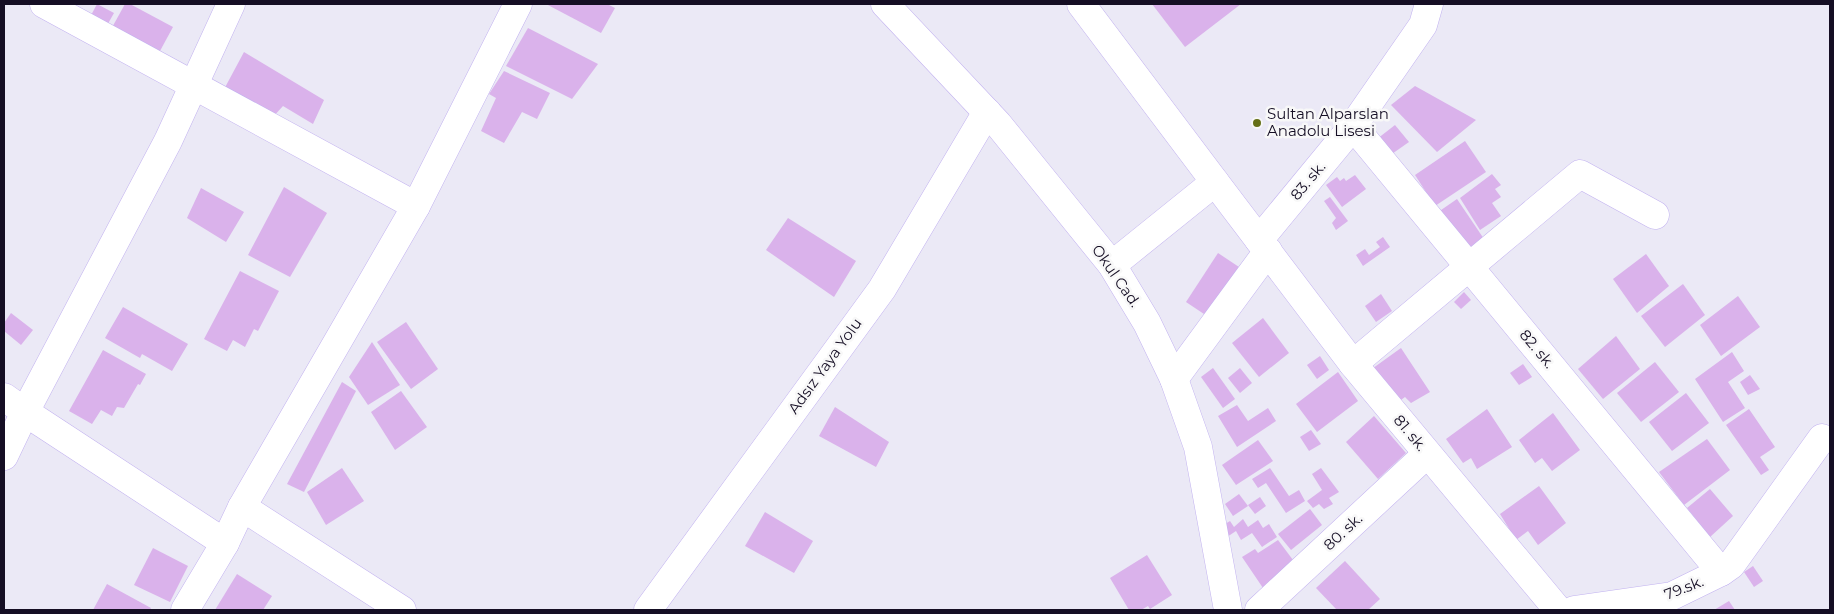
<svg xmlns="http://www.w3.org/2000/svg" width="1834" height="614" font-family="Montserrat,sans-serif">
<rect width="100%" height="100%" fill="#ebe9f6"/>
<g fill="#dab2eb">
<path d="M97 4 114 13 105 29 88 21Z"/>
<path d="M125 4H130L173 27 154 62 109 33Z"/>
<path d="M546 4H607L615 8 601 33Z"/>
<path d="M1152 4H1241L1185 47Z"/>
<path d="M528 28 598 64 572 99 506 66Z"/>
<path d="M244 52 324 100 313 124 283 106 272 118 222 93Z"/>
<path d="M504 71 550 93 537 119 522 112 504 143 481 131 496 98 489 94Z"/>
<path d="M1415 86 1476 120 1437 152 1391 105Z"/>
<path d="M1395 125 1409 142 1389 156 1377 139Z"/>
<path d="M1465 141 1486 172 1435 206 1415 175Z"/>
<path d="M1492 174 1501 185 1495 189 1501 197 1492 203 1501 216 1480 230 1460 198Z"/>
<path d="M1355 175 1366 189 1342 207 1326 185 1337 177 1340 181 1344 178 1346 181Z"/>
<path d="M284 187 327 213 290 277 248 255Z"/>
<path d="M201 188 244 212 226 242 187 218Z"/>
<path d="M1330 197 1348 221 1336 230 1332 223 1336 218 1324 201Z"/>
<path d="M1457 199 1484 239 1461 254 1431 217Z"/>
<path d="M788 218 856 261 834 297 766 250Z"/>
<path d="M1383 237 1390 247 1363 266 1356 255 1365 249 1369 255 1380 247 1376 242Z"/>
<path d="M1218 253 1242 269 1210 318 1186 302Z"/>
<path d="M1646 254 1669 286 1637 313 1613 279Z"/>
<path d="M240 271 279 291 258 331 254 329 245 347 233 340 227 351 204 339Z"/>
<path d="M1683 284 1705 315 1665 347 1641 316Z"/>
<path d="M1464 292 1471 300 1461 309 1454 302Z"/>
<path d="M1381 294 1392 311 1376 322 1365 306Z"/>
<path d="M1738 296 1760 327 1721 356 1700 325Z"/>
<path d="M123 307 188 344 172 371 142 354 140 358 105 338Z"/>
<path d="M11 313 33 330 21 345 4 331V323Z"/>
<path d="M1263 318 1289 353 1259 377 1232 343Z"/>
<path d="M406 322 438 369 411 389 377 342Z"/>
<path d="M1616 336 1640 369 1603 399 1578 369Z"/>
<path d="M372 342 400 385 368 405 349 377Z"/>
<path d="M1401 348 1430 392 1411 403 1405 397 1394 405 1369 371Z"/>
<path d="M103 350 146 374 140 385 138 384 124 408 117 407 112 416 101 410 92 424 69 411Z"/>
<path d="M1732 352 1744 371 1728 382 1745 408 1723 422 1695 379Z"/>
<path d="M1320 356 1329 370 1317 379 1307 365Z"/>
<path d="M1655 362 1679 392 1641 422 1617 393Z"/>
<path d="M1523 364 1532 377 1519 385 1510 373Z"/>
<path d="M1213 368 1235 399 1223 408 1201 377Z"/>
<path d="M1240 368 1252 383 1240 393 1228 378Z"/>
<path d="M1338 372 1358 401 1317 432 1296 404Z"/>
<path d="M1750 375 1760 389 1748 395 1740 382Z"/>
<path d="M342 382 356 391 304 492 287 484Z"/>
<path d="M401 391 427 427 395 450 371 412Z"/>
<path d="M1686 393 1709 423 1672 451 1649 422Z"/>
<path d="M1237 405 1248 421 1268 408 1276 421 1237 447 1218 416Z"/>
<path d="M835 407 889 442 876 467 819 436Z"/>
<path d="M1487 409 1512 447 1477 469 1471 458 1463 463 1446 439Z"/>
<path d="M1749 409 1775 447 1760 457 1769 470 1761 475 1726 425Z"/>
<path d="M1553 413 1580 450 1552 471 1542 458 1535 463 1519 440Z"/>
<path d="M1374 416 1406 453 1378 479 1346 442Z"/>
<path d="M1311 430 1321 444 1309 451 1300 437Z"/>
<path d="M1707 439 1730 470 1684 505 1659 472Z"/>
<path d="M1258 440 1273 461 1236 485 1222 465Z"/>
<path d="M342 468 364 501 326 525 307 492Z"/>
<path d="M1270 468 1289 496 1299 490 1305 501 1286 513 1266 483 1258 488 1252 479Z"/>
<path d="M1321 468 1339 492 1329 498 1333 504 1324 509 1319 504 1313 508 1307 501 1322 490 1312 474Z"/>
<path d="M1539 486 1566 523 1538 545 1528 531 1516 540 1500 514Z"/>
<path d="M1710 489 1733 516 1710 537 1687 508Z"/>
<path d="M1239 494 1248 506 1233 516 1225 504Z"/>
<path d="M1260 497 1266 506 1255 514 1248 505Z"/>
<path d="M1310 509 1322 525 1291 550 1278 534Z"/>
<path d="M765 512 813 541 794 573 745 546Z"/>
<path d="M1243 519 1248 527 1258 520 1263 528 1269 524 1277 537 1262 547 1252 533 1241 540 1236 531 1224 539 1217 529 1230 521 1234 527Z"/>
<path d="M1278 540 1293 560 1263 588 1242 557 1255 549 1258 553Z"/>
<path d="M153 548 188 566 170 602 134 585Z"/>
<path d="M1147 555 1172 595 1150 609 1148 606 1141 610H1129L1110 578Z"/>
<path d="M1345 561 1380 599 1368 610H1337L1316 588Z"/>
<path d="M1753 566 1763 581 1754 587 1744 572Z"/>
<path d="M237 574 272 596 263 610H215Z"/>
<path d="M107 584 151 608 150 610H93Z"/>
<path d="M1729 601 1735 610H1714Z"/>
</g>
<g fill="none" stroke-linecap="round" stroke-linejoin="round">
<g stroke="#c2b2f0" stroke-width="29">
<g id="minor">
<path d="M44 4 416 206"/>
<path d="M885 4 998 124 1112 265 1147 323 1174 379 1198 447 1228 610"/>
<path d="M1081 4 1215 182 1112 265"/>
<path d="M1353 126 1721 572"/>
<path d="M1215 182 1353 364 1558 610"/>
<path d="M1259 240 1353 126 1423 25 1429 4"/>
<path d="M1353 364 1580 174 1655 215"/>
<path d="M1174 379 1268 251"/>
<path d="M4 397 25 412 4 456"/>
<path d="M242 507 402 610"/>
<path d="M225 543 25 412 168 141 231 4"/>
<path d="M185 610 225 543 242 507 416 206 518 4"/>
<path d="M648 610 882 289 987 112"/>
<path d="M1259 610 1427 454"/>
<path d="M1574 610 1672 596 1721 572 1731 565 1822 438"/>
</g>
</g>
<use href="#minor" stroke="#fff" stroke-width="28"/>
</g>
<circle fill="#656f17" stroke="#f8f8f8" stroke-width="2" cx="1257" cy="123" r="5"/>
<g text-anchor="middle" stroke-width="5" stroke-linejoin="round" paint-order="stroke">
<g font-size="15" fill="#150e24" stroke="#f8f8f8" text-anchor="start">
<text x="1267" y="119">Sultan Alparslan<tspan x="1267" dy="17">Anadolu Lisesi</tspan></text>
</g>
<g font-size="15" fill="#150e24" stroke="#f8f8f8">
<text transform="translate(1308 181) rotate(-50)" y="5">83. sk.</text>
<text transform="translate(1116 276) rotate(55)" y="5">Okul Cad.</text>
<text transform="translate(1537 349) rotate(50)" y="5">82. sk.</text>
<text transform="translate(825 366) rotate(-54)" y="5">Adsız Yaya Yolu</text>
<text transform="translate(1410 433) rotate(50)" y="5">81. sk.</text>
<text transform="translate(1343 532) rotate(-43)" y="5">80. sk.</text>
<text transform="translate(1684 588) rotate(-21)" y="5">79.sk.</text>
</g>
</g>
<rect width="1834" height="614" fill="none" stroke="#150e24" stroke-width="10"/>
</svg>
